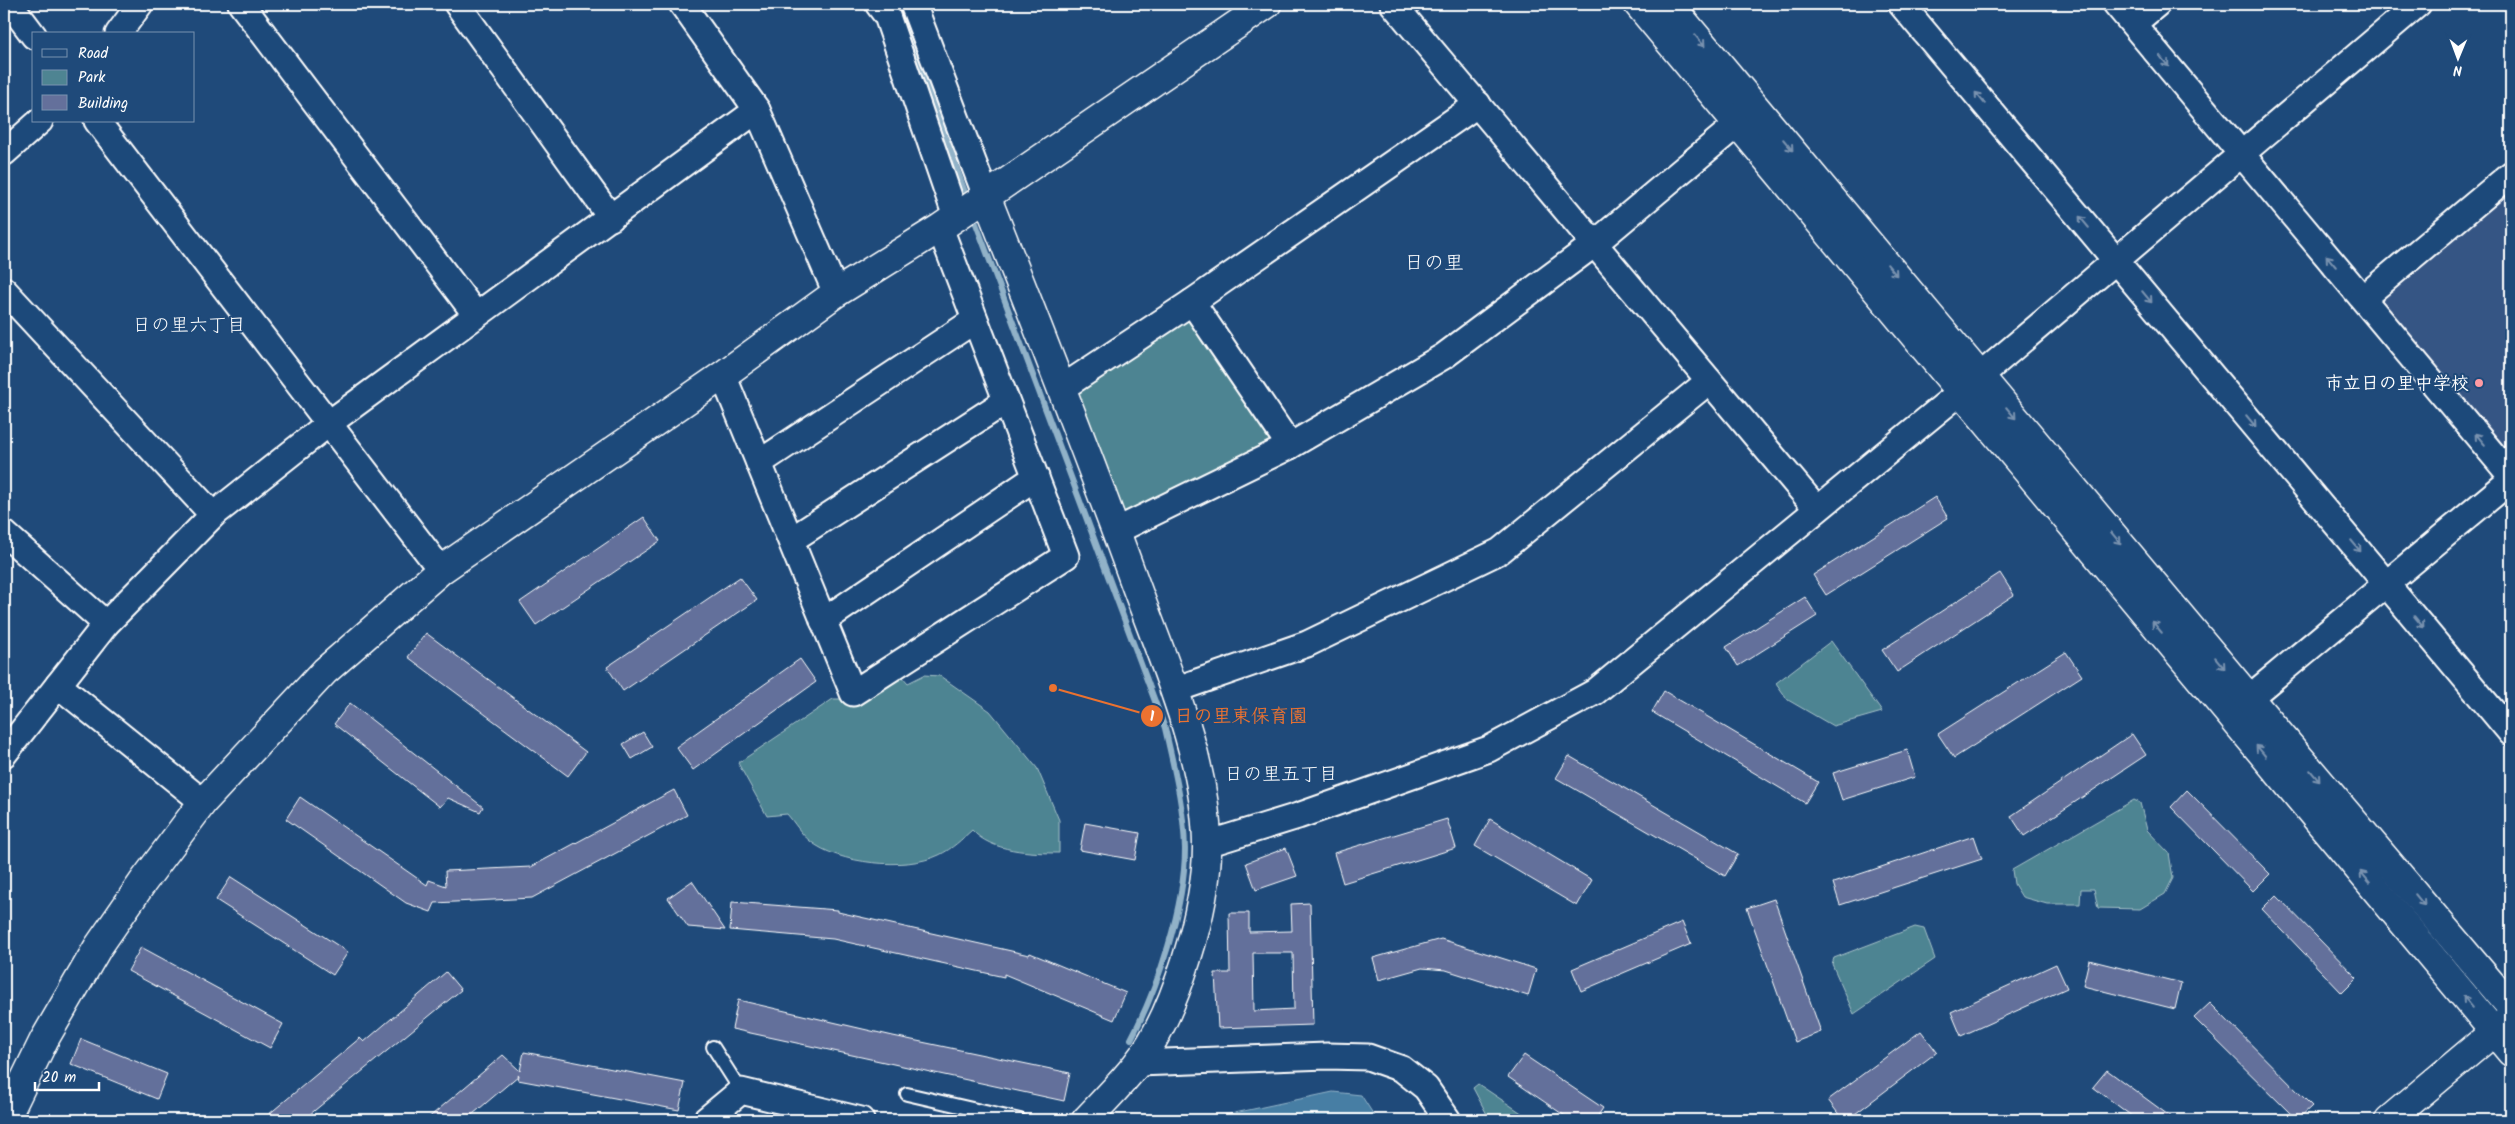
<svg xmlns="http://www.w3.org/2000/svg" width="2515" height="1124" font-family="Kalam,'Klee One',sans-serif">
<rect width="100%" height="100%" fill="#1f4a7a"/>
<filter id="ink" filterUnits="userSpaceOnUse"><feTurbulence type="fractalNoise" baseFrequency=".02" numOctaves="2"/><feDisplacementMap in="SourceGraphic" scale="10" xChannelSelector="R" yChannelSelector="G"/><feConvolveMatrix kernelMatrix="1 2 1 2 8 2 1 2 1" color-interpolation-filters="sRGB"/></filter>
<g filter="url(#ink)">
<path fill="#345584" d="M2511 188V461L2381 306 2382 296Z"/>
<g fill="#4e8492" stroke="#a6c2c8">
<path d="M1194 316 1274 431 1272 443 1132 515 1120 513 1079 402V391L1184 317Z"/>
<path d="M1831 641 1882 712 1833 726 1788 700 1776 683Z"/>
<path d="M901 675 908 683 924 675 940 676 990 711 1037 768 1059 820V853C1032 853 991 852 972 830 962 839 952 849 939 855 906 871 838 864 810 841 801 834 794 822 787 814L767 816 738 763 833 699H841L852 707Z"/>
<path d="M2134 800 2140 803 2147 830 2169 853 2173 878 2165 894 2140 909 2098 908 2094 889H2081L2080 904H2047L2022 897 2014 884 2012 870Z"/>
<path d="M1915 927 1924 929 1935 959 1854 1014 1832 964 1834 958Z"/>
<path d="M1478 1084 1532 1120H1490L1473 1088Z"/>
</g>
<path fill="#477ea4" stroke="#91b2c8" d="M1333 1092 1361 1095 1377 1120H1202Z"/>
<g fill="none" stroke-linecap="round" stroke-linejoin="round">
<g stroke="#91b2c8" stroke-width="6">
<path d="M894 4 902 14 968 201"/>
<path d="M972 213 1165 728C1174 768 1184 807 1185 849 1185 906 1158 988 1131 1039"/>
</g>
</g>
<g fill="#64709b" stroke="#fff" fill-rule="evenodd">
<path d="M1935 497 1948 518 1826 595 1813 575Z"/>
<path d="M644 517 660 541 536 625 520 602Z"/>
<path d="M2000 573 2014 595 1897 672 1882 650Z"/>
<path d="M740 577 757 600 623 691 607 667Z"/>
<path d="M1805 597 1817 616 1738 666 1726 647Z"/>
<path d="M426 633 586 752 568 776 408 657Z"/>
<path d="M2066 652 2082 676 1954 758 1938 734Z"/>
<path d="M800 659 816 682 693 770 676 747Z"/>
<path d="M1664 691 1818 782 1805 803 1652 712Z"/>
<path d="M350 703 483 807 480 812 448 798 440 807 334 724Z"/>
<path d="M643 732 652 747 632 759 623 744Z"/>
<path d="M2132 734 2146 755 2024 836 2011 816Z"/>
<path d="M1907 750 1915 777 1842 800 1833 773Z"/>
<path d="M1569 756 1738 854 1725 876 1556 778Z"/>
<path d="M674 790 687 815 532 898 435 903 431 912 406 903 286 819 300 797 427 885 429 880 446 886 445 871 531 867Z"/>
<path d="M2187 790 2270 874 2253 891 2171 807Z"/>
<path d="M1447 819 1456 848 1343 883 1334 853Z"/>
<path d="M1490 819 1592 880 1577 906 1475 846Z"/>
<path d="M1085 823 1140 833 1135 860 1080 850Z"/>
<path d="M1974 836 1982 859 1840 905 1833 883Z"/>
<path d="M1286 848 1297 876 1256 890 1246 863Z"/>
<path d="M231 877 348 952 333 975 216 900Z"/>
<path d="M692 881 725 930 688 927 668 898Z"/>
<path d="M2276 895 2357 978 2342 993 2262 909Z"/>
<path d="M1774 899 1821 1032 1795 1042 1747 908Z"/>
<path d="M732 902 838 910V912L1029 955 1030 953 1126 993 1114 1020 1004 974V977L833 939 730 930Z"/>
<path d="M1310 903 1313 1025 1218 1028 1215 973H1230L1229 913H1249V932L1292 931 1291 904ZM1253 953H1293L1294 1009 1254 1011Z"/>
<path d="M1682 922 1691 944 1581 991 1572 969Z"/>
<path d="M1441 939 1536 969 1528 996 1446 970 1422 968 1379 980 1373 958Z"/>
<path d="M141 947 283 1024 270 1048 128 971Z"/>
<path d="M2089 960 2181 983 2175 1009 2083 986Z"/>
<path d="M2056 964 2067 988 1961 1036 1951 1012Z"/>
<path d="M446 972 461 990 303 1120H262L360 1038 364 1042Z"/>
<path d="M738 1000 893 1036 1070 1073 1064 1101 732 1029Z"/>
<path d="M2210 1003 2312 1106 2297 1120 2194 1018Z"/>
<path d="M1921 1031 1937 1052 1847 1120H1843L1828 1100Z"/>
<path d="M81 1039 167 1074 157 1099 71 1064Z"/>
<path d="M524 1052 685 1083 679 1110 518 1080 519 1075 466 1120H426L503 1055 520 1071Z"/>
<path d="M1524 1055 1603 1108 1595 1120H1571L1508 1077Z"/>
<path d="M2107 1070 2175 1120H2137L2093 1087Z"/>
</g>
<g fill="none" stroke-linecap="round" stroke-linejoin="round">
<g stroke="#fff" stroke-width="16">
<g id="lane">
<path d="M713 1047 741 1091"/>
<path d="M907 1094 1020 1120"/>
</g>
</g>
<g stroke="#fff" stroke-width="29">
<g id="street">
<path d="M10 4 34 36"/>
<path d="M241 4 476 315"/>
<path d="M457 4 611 218"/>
<path d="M682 4 757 110 836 293"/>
<path d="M878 4 887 16 956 217"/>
<path d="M913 4 986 196"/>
<path d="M1393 4 1817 509"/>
<path d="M1901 4 2511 733"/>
<path d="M2116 4 2511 476"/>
<path d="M2133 24 2157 4"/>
<path d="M118 34 140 4"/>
<path d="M97 121 441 570"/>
<path d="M4 153 40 121"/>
<path d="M4 290 213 515"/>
<path d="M2363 298 2511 174"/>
<path d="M1192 302 1290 446"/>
<path d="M723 375 853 693 1066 556 940 228"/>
<path d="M1062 388 1192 302 1478 104"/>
<path d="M759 463 975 320"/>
<path d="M1116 531 1290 446 1444 356 1593 245 1753 111"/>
<path d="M4 533 106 624"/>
<path d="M791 540 1006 401"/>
<path d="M823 621 1036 477"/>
<path d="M58 685 203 802"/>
<path d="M1174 690 1307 644 1500 551 1709 381"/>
<path d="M2249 698 2511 480"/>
<path d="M4 754 106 624 213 515 328 424 757 110"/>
<path d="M1207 844 1298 816 1489 749 1595 692 1980 376 2418 4"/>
<path d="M1138 1063 1327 1056 1368 1057 1402 1069 1426 1088 1448 1120"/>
<path d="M706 1120 741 1091 861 1120"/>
</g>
</g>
<g stroke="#fff" stroke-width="31">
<g id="secondary">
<path d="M1638 4 2511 1052"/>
<path d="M1669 4 2249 698 2511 1007"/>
<path d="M986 196C1038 327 1089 457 1137 589 1166 668 1206 759 1207 844 1208 906 1175 1016 1136 1065 1121 1084 1103 1102 1086 1120"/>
<path d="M5 1120 44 1040 98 947 143 882 203 802 325 671 441 570 723 375 836 293 940 228 1267 4"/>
<path d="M2389 1120 2508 1020"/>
</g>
</g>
<use href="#lane" stroke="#1f4a7a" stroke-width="12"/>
<use href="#street" stroke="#1f4a7a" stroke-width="25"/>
<use href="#secondary" stroke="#1f4a7a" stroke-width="28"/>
</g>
<defs><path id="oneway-shaft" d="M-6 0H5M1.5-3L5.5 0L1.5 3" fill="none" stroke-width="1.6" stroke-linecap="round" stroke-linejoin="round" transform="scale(1.25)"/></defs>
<g stroke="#7992af">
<use href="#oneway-shaft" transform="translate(1700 41) rotate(50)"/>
<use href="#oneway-shaft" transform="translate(2164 61) rotate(51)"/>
<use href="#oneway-shaft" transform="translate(1980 98) rotate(-130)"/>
<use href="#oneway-shaft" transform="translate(1788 145) rotate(50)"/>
<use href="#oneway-shaft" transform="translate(2084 222) rotate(-130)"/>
<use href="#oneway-shaft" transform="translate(2331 261) rotate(-130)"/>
<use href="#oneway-shaft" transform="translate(1892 270) rotate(50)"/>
<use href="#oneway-shaft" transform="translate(2147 297) rotate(50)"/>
<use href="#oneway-shaft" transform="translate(2011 413) rotate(50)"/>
<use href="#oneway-shaft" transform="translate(2251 421) rotate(50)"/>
<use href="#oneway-shaft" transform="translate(2480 439) rotate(-130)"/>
<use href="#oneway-shaft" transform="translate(2116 538) rotate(50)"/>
<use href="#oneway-shaft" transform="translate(2356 546) rotate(50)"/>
<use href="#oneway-shaft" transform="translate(2419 622) rotate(50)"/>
<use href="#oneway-shaft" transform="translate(2157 627) rotate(-130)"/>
<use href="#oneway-shaft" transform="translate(2220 663) rotate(50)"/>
<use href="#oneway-shaft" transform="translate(2261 751) rotate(-130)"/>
<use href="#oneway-shaft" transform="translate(2315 776) rotate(50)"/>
<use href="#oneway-shaft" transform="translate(2365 877) rotate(-130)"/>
<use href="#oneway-shaft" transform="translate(2420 900) rotate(50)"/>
<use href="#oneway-shaft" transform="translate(2468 1002) rotate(-130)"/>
</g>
</g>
<circle fill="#ff9aa2" stroke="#1f4a7a" stroke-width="2" cx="2479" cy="383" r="5"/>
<g text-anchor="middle" stroke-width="4" stroke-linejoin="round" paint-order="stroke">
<g font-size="18" font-weight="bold" fill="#fff" stroke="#1f4a7a" text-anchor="end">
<text x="2469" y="389">市立日の里中学校</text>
</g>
<g font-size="19" fill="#fff" stroke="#1f4a7a">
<text x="189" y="331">日の里六丁目</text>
<text x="1281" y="780">日の里五丁目</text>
</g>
<g font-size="20" fill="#fff" stroke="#1f4a7a">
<text x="1434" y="269">日の里</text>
</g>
</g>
<path fill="none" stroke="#eb7230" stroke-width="2" d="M1053 688L1152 716"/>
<g fill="#eb7230" stroke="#1f4a7a" stroke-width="2">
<circle cx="1053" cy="688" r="5"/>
<circle cx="1152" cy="716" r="12"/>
</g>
<g font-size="15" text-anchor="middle" font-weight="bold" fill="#fff">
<text x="1152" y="721">1</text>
</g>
<g font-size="19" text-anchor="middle" font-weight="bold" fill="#eb7230" stroke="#1f4a7a" stroke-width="4" stroke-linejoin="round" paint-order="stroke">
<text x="1241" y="722">日の里東保育園</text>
</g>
<rect width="2515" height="1124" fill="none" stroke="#1f4a7a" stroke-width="20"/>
<rect x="10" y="10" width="2495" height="1104" fill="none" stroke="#fff" stroke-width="2" filter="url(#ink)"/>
<rect x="32" y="32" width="162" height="90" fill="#1f4a7a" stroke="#7992af"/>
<rect x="42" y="49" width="25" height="8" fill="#1f4a7a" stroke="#7992af"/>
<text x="78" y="58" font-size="15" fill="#ffffff">Road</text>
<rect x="42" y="70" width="25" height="15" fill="#4e8492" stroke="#7992af"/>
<text x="78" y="82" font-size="15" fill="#ffffff">Park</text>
<rect x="42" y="95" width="25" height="15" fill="#64709b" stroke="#7992af"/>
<text x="78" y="108" font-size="15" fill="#ffffff">Building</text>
<g transform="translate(2458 58) rotate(181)" stroke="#1f4a7a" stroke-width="4" paint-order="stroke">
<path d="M0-4L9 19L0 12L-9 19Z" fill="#ffffff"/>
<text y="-8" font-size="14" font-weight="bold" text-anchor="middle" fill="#ffffff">N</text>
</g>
<path d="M35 1082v8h64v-8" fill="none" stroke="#ffffff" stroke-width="2.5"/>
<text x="42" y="1082" font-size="15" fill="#ffffff" stroke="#1f4a7a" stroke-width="4" paint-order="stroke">20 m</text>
</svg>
